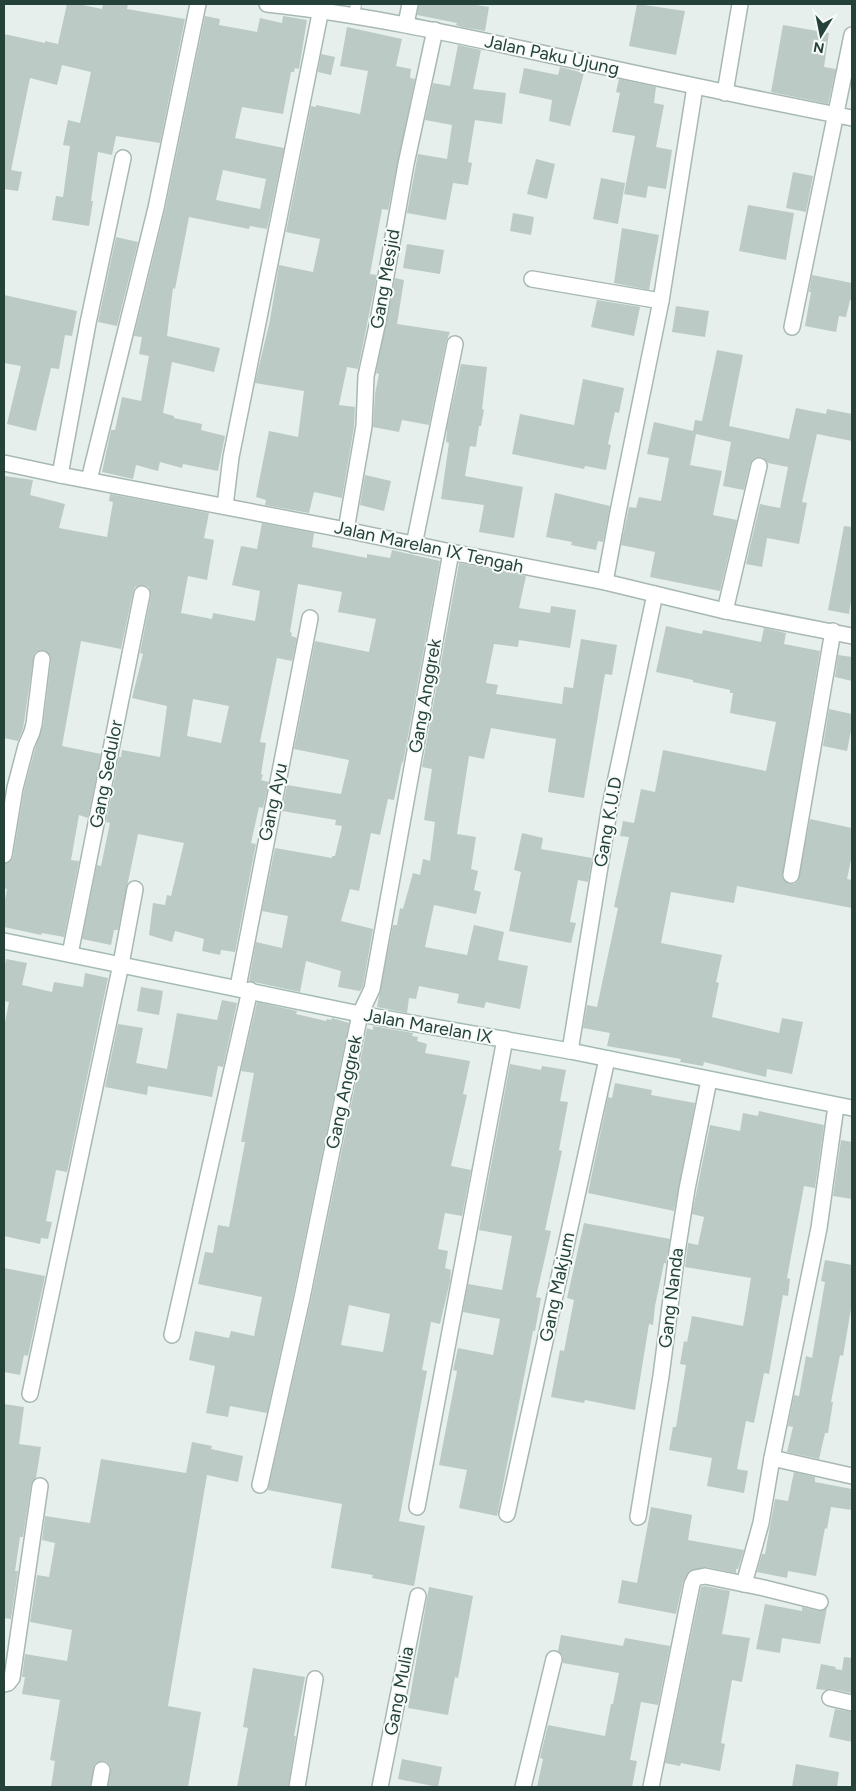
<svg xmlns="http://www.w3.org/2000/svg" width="856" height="1791" font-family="Figtree,sans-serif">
<rect width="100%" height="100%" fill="#e6efeb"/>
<g fill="#bbcac4" fill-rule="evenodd">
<path d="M67 4H78L102 9 103 4H128L127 9 185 19 160 143 116 136 112 155 98 152 91 201H93L89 226 52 220 56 196 63 197 70 146 63 145 68 120 80 123 91 72 62 65 57 85 30 78 11 170 22 172 18 191 4 189V34L45 43V41L58 44Z"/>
<path d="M419 4H469L489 7 485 31 462 27 456 25 457 23 417 15Z"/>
<path d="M637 4 685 11 676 55 629 46Z"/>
<path d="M205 16 220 19 219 25 257 32 260 18 282 23 283 16 307 20 299 69 295 68 294 72H291L283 114 242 107 235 138 284 148 267 229 250 226 249 229 189 217 175 289 173 288 167 336 220 348 214 372 172 362 163 413 174 416V418L202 424 201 430 225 436 218 471 183 464 182 468 160 462 158 471 136 465 133 479 102 472 111 430H115L122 397 141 401 149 356 139 354 142 337 134 336 165 210ZM223 170 266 179 260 209 216 200Z"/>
<path d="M783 25 829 33 824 67 836 69 828 104 771 92Z"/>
<path d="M347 27 402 39 396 66 411 69 410 78 415 79 388 210 382 209 370 274 377 275 358 369 347 367 339 405 355 407 354 427 342 498 314 492 309 513 265 505 266 500 256 497 269 431 298 437 304 391 255 383 270 320 279 265 313 272 320 239 286 232 311 106 316 107V105L360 114 368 71 340 66Z"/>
<path d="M458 45 481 50 473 89 506 93 502 124 475 120 468 162 472 163 468 185 453 183 446 220 407 213 418 154 447 159 452 125 425 120 433 83 450 86Z"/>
<path d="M321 54 335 57 331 75 318 72Z"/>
<path d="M560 67 584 73 570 126 549 121 552 100 519 93 524 68 558 75Z"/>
<path d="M619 79 656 87 654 103 664 105 656 147 672 150 666 189 648 186 646 198 624 194 635 136 612 132 620 93 616 92Z"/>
<path d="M536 159 555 164 547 199 527 194Z"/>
<path d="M793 172 813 176 806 212 786 208Z"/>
<path d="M601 178 625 183 618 224 593 219Z"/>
<path d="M748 205 794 213 786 260 739 251Z"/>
<path d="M513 213 534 217 531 235 510 231Z"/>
<path d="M622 228 659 235 649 290 614 283Z"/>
<path d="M116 237 138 242 117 326 98 322Z"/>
<path d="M407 244 444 250 440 274 403 268Z"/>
<path d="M812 275 852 283V300H850L846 317 839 316 836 332 805 326 811 292H809Z"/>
<path d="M395 278 404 280 397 324 450 332 446 342 429 425 402 420 399 432 373 427 375 394 379 374 376 373Z"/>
<path d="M4 295 77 311 72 336 65 335 59 369 51 368 36 431 7 424 21 366 4 363Z"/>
<path d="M597 300 640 307 634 336 591 327Z"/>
<path d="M676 306 709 311 705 337 672 332Z"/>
<path d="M717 350 743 355 729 426 789 439 796 408 826 414 827 409 852 414V441L817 434 802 502 807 503 799 544 767 538 762 567 746 564 760 504 780 508 788 467 768 463 762 457H756L752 460 750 464 744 490 723 486 731 442 696 434 690 465 722 471 713 515 737 520 720 591 650 577 655 552 621 545 629 507 636 508 639 497 661 501 669 458 647 454 654 422 693 431 695 420 702 421Z"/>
<path d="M461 364 487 367 482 409 484 410 481 426H479L476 447 470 446 465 476 523 487 514 538 479 532 484 505 441 499 449 443 446 442 447 428Z"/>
<path d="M583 379 624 388 619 413 615 412 608 444 611 445 606 470 585 466 584 469 512 454 520 414 574 425Z"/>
<path d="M365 475 391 481 384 511 360 505Z"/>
<path d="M4 476 33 480 30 495 65 504 59 528 107 537 113 502 109 501 110 494 209 513 204 538 214 540 207 580 188 576 181 613 212 619 213 613 255 621 260 591 232 585 241 546 257 549 262 523 314 533 312 547 367 558V554L390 558 392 550 440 561 403 763 402 762 394 800 388 799 380 835 371 833 359 891 350 889 341 921 373 929 363 986 360 991 338 987 341 971 306 961 300 992 249 981 256 942 282 948 288 916 262 911 275 848 332 858V856H335L342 826 335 825 336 820 282 811 287 785 341 794 349 760 294 749 315 641 369 652 376 619 338 612 342 592 304 585 298 584 290 632 292 633 291 636 297 638 292 661 277 658 260 742 266 743 261 774 263 775 261 780 269 782 263 808 259 807 251 843 256 844 235 952 221 950 220 955 202 951 204 939 175 931 172 942 149 935 153 903 165 905 167 895 171 896 184 843 138 834 118 930H114L111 945 82 939 97 865 101 866 110 823 106 822 119 757H121L122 750 160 757 167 706 132 698 143 654 140 653 151 596 149 587 143 585 135 587 133 592 121 649 81 641 62 746 101 754 88 818 79 815 71 860 79 861 64 937 42 933 41 935 4 927V906L7 889 4 888V864L11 861 13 857 24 790 35 749 43 726 51 660 50 655 44 650 38 651 34 654 23 729 18 741 4 738ZM193 699 229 706 221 743 187 736Z"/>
<path d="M555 493 610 506 603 542 598 541 596 550 571 545 572 542 546 537Z"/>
<path d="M844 526 852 527V596L849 614 828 610Z"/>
<path d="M459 563 526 576 519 608 550 613 551 606 576 610 570 648 519 640 518 647 494 644 486 683 498 685 496 694 562 704 564 687 573 688 581 639 617 645 612 675 605 674 584 798 548 792 556 739 491 728 484 759 469 756 457 834 476 837 471 869 478 871 474 890 481 892 476 914 434 905 425 947 467 955 474 925 504 932 498 960 528 966 520 1009 486 1002 484 1008 457 1003 459 994 419 986 416 999 409 998 407 1013 377 1007 393 925H397L400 908 403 909 413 873 420 875 423 859 430 861 435 822 424 820 432 769 422 767Z"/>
<path d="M666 626 702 634 703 630 761 642 764 628 786 633 784 644 820 651 782 878 789 884H794L798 881 810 819 852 828V855L847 879 852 880V908L737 886 734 903 671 892 661 943 722 955 716 982 719 983 712 1017 779 1033 782 1018 803 1022 792 1074 767 1069 766 1077 704 1062 703 1066 680 1062 681 1059 607 1046 610 1033 583 1028 587 1005 597 1007 618 908 614 907 629 837 620 836 623 821 634 823 641 789 655 792 663 750 766 771 776 722 730 713 733 693H730V690L693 682V680L656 672Z"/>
<path d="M838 655 852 657V681L835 677Z"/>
<path d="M829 709 852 714V726L847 751 823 746Z"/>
<path d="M522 833 543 838 541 849 592 858 588 882 578 880 570 922 576 923 571 943 509 931 521 872 514 870Z"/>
<path d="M6 959 27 963 22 985 52 992 54 982 83 987 85 973 108 978 67 1172 56 1170 46 1221 52 1222 48 1239 41 1238 40 1244 4 1236V1027L9 1002 4 1001V970Z"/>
<path d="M141 987 163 991 159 1015 137 1011Z"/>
<path d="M222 1000 237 1003 223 1067 218 1066 212 1097 148 1086 147 1095 105 1087 118 1024 143 1028 136 1063 167 1069 177 1013 217 1020Z"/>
<path d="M257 1002 297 1011 296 1014 326 1021 327 1019 331 1020 332 1018 349 1023 293 1296 267 1413 230 1406 228 1417 206 1413 215 1366 189 1360 195 1331 229 1338 231 1331 254 1336 262 1297 198 1284 205 1252 213 1253 218 1225 229 1227 245 1142H241L254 1073 241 1071Z"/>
<path d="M373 1026 413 1033 412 1036 418 1037 417 1041 427 1044 425 1053 470 1061 463 1094 467 1095 451 1166 471 1170 462 1216 445 1213 438 1249 448 1251 445 1268 451 1270 450 1281 440 1324 431 1322 422 1370 427 1371 399 1521 425 1526 414 1586 372 1578 373 1575 331 1568 342 1504 268 1490 311 1300 367 1028 373 1030ZM349 1305 390 1314 383 1352 341 1345Z"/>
<path d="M510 1064 541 1070 542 1066 566 1070 560 1101 568 1102 559 1150 562 1151 545 1230 551 1231 536 1297 541 1298 535 1331H533L497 1516 459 1508 467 1470 439 1465 457 1371 453 1370 458 1348 493 1355 499 1324 500 1319 463 1312 468 1284 502 1290 512 1236 479 1230Z"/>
<path d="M615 1083 652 1090 651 1095 695 1103 674 1211 588 1193 608 1097 612 1098Z"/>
<path d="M759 1111 824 1125 815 1188 804 1186 787 1278 790 1279 788 1296 783 1295 769 1374 764 1373 754 1423 746 1421 737 1469 748 1471 744 1493 707 1486 712 1458 669 1450 673 1427H676L686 1365 680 1364 684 1341 687 1342 692 1316 743 1326 751 1278 685 1267 688 1243 698 1245 704 1217 692 1214 710 1125 740 1131 743 1113 758 1116Z"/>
<path d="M841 1140 852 1142V1199L833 1196Z"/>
<path d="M584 1223 670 1239 666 1263H664L655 1306 653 1325 649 1324 635 1410 585 1400 584 1403 551 1397 560 1350 564 1351 574 1300 567 1298Z"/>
<path d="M825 1260 852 1265V1303L843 1356 840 1355 831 1402H833L828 1433H825L819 1459 787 1452 793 1427 788 1426 794 1395 799 1396 806 1356 812 1358 825 1282 821 1281Z"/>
<path d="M4 1268 45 1276 28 1356 24 1355 20 1375 4 1372Z"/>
<path d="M4 1404 24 1407 19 1444 41 1447 36 1478 31 1485 23 1537H20L15 1571H18L11 1619 4 1618Z"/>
<path d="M192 1442 212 1446 211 1449 243 1456 238 1482 207 1475 168 1706 201 1712 188 1787H108L111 1767 108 1763 103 1761 95 1764 90 1787H51L55 1761 50 1760 60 1700 22 1694 25 1677H22L25 1654 67 1661 72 1630 30 1622 37 1575 49 1577 55 1543 42 1540 45 1516 90 1523 101 1459 186 1473Z"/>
<path d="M794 1472 815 1477V1482L852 1489V1510L831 1507 827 1529 825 1528 816 1576 788 1571 787 1578 757 1572 762 1554H765L775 1499 788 1501Z"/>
<path d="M651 1507 692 1515 688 1540 744 1550 738 1569H736V1573L706 1567 689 1571 683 1582 676 1614 618 1603 622 1580 637 1583Z"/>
<path d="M705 1586 730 1591 722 1634 750 1638 742 1682 732 1680 721 1743 725 1744 720 1771 681 1763 680 1766 665 1763 701 1587Z"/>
<path d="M429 1587 473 1596 458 1678 455 1677 448 1715 408 1708Z"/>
<path d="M765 1604 802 1611V1607L818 1611 827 1608 820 1644 782 1638 780 1653 756 1649Z"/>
<path d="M561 1635 623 1646 625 1638 670 1646 658 1705 641 1702 630 1760 637 1761 632 1787H537L543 1759 540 1758 548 1725 605 1736 611 1704H613L619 1673 563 1663V1656L558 1651Z"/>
<path d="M844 1657 852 1658V1693L832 1689 825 1690 816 1689 821 1664 836 1667 835 1669 842 1670Z"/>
<path d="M253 1668 305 1677 294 1736H296L288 1787H237L248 1728 243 1727Z"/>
<path d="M835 1709 852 1712V1742L829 1737Z"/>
<path d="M402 1759 442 1767 438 1787 398 1779Z"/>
<path d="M796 1764 839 1772 837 1787H792Z"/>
</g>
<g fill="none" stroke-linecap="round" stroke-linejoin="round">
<g stroke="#a8b8b2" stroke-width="12">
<path id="lane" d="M354 15 356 4"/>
</g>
<g stroke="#a8b8b2" stroke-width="18">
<g id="street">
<path d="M267 4C372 15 475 39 578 61 670 81 761 100 852 118"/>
<path d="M406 24 410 4"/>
<path d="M725 93 740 4"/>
<path d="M532 279 661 301"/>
<path d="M792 327 852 35"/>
<path d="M4 463 60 475 346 530 451 552 605 582 725 611 852 636"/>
<path d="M60 475 88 323 123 158"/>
<path d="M89 480 156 208 198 4"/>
<path d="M225 506 231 457 321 9"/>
<path d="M346 530 364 426 366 376 378 321 406 164 435 30"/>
<path d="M414 545 455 344"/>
<path d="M605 582 618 512 661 301 695 87"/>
<path d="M725 611 759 466"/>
<path d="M4 855 15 788 26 746 32 732 34 724 42 659"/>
<path d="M791 875 833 631"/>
<path d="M70 954 142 594"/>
<path d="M238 987 310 618"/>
<path d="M570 1051 609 811 655 594"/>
<path d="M172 1335 250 990"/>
<path d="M30 1394 121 964 135 889"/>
<path d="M772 1458 852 1476"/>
<path d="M260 1485 302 1298 360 1014 372 989 451 552"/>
<path d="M417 1507 505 1039"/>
<path d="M507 1514 607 1059"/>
<path d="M638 1517 661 1376 677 1252 687 1189 709 1080"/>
<path d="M744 1584 761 1523 772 1458 819 1228 836 1106"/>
<path d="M4 1684 8 1683 12 1678 40 1486"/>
<path d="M830 1698 852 1703"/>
<path d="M99 1787 102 1770"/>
<path d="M297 1787 315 1679"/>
<path d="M380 1787 418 1596"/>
<path d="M523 1787 554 1659"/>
<path d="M651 1787 692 1584 695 1578 705 1576 764 1588 820 1602"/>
</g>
</g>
<g stroke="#a4bbb3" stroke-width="18">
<path id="secondary" d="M4 941 360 1014 570 1051 852 1108"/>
</g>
<use href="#lane" stroke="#fff" stroke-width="10"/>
<use href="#street" stroke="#fff" stroke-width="15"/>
<use href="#secondary" stroke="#fff" stroke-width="15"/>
</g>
<g text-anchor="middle" stroke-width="4" stroke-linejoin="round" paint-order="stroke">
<g font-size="18" fill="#24423a" stroke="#f7fbf9">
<text transform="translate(552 55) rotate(12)" y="6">Jalan Paku Ujung</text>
<text transform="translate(385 279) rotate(-80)" y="6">Gang Mesjid</text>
<text transform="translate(429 547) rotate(12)" y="6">Jalan Marelan IX Tengah</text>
<text transform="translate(425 696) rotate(-80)" y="6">Gang Anggrek</text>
<text transform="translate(106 774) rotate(-79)" y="6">Gang Sedulor</text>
<text transform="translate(273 802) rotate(-78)" y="6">Gang Ayu</text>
<text transform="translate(608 822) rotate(-80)" y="6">Gang K.U.D</text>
<text transform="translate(428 1026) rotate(10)" y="6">Jalan Marelan IX</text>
<text transform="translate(344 1092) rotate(-78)" y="6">Gang Anggrek</text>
<text transform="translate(557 1287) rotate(-78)" y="6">Gang Makjum</text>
<text transform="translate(671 1298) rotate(-83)" y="6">Gang Nanda</text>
<text transform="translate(399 1691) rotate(-79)" y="6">Gang Mulia</text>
</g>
</g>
<rect width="856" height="1791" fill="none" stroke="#24423a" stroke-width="10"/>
<g transform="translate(821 35) rotate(190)" stroke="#f7fbf9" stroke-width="4" paint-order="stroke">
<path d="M0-4L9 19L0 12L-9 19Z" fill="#24423a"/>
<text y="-8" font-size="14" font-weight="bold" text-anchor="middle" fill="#24423a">N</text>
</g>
</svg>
